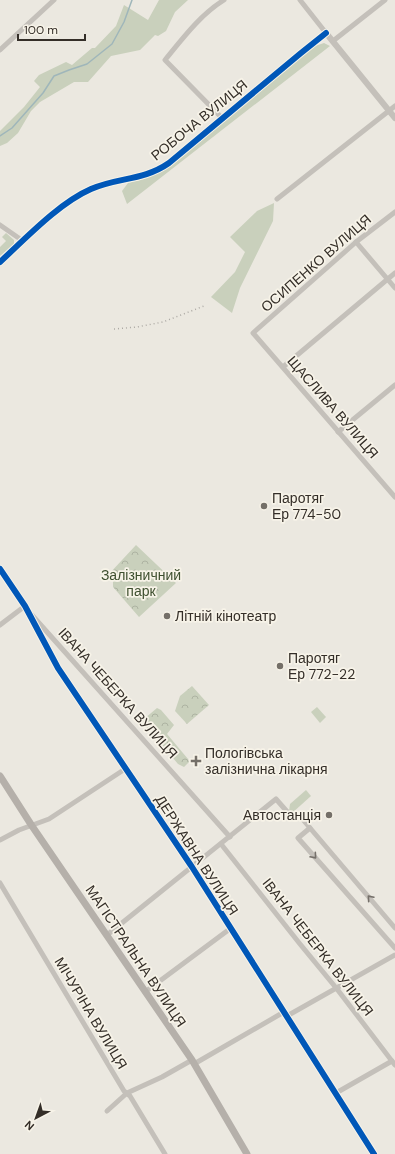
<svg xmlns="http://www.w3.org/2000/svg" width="395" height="1154" font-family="'DM Sans',sans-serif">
<defs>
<pattern id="forest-crowns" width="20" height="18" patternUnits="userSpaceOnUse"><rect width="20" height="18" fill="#c9d0bc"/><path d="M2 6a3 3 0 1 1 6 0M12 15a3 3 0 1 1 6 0" fill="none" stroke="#adb3a2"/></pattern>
</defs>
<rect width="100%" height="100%" fill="#ebe8e0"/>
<g fill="#c9d0bc">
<path d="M159 0H188L175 12 166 31 158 36 155 35 140 50 111 56 88 82H74L40 102 31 111 18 133 7 143 0 146V131L24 107 40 87 34 81 39 75 66 62 72 65 92 48H95L116 26 124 5 148 20Z"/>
<path d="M324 43 330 46 127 204 122 191 128 183 144 179 164 169 315 46Z"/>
<path d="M274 203 273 221 240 288 232 313 211 297 235 272 245 252 230 237 257 211Z"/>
<path d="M6 233 14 240V244L0 256V247L6 241 2 237Z"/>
<path d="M317 707 326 717 320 723 311 712Z"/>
<path d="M306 790 311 796 291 814 289 811 290 804Z"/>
</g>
<g fill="url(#forest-crowns)">
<path d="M136 545 176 583 139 617 113 587V579L109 574Z"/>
<path d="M192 686 209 705 187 724 175 711 180 696Z"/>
<path d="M157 708 161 710 174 725 167 734 188 759 189 762 184 767 178 764 145 725 143 722 144 719Z"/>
</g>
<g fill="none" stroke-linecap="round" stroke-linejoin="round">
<path stroke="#9fb6ba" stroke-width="1.5" d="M0 136 12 128 43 93 54 76 69 70 87 64 112 44 124 22 132 0"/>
<g stroke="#c4c0ba" stroke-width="5">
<path d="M300 0 326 33"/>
<path d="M333 41 385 0"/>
<path d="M0 50 54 0"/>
<path d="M222 118 165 60C183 38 200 15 224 0"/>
<path d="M277 199 395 106"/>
<path d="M395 212 356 242 253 333 395 497"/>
<path d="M0 225 23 241"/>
<path d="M356 242 395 288"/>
<path d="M283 367 395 273"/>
<path d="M338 432 395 385"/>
<path d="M0 569 25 606 58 668 192 867 374 1154"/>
<path d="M31 614 230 837"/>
<path d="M0 625 25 606 26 607"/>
<path d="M310 828 298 838 395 948"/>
<path d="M0 840 19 830 49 819 125 769"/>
<path d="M221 844 300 944 337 989 395 1065"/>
<path d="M0 883 124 1091 130 1096 165 1154"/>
<path d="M107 935 276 799 290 815 293 816 299 815 395 928"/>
<path d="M145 992 231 928"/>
<path d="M287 1016 395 955"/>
<path d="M194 1064 284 1012"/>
<path d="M336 1093 392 1061"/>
<path d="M107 1111 127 1093 162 1077 192 1060"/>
</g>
<path stroke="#c4c0ba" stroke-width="6" d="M0 262C26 238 59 203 91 189 118 177 143 181 169 163L301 53 326 33 395 118"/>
<path stroke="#b5b0aa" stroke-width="7" d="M0 776 32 826 192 1060 247 1154"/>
<path stroke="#aca9a4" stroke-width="1.5" stroke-dasharray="1 3" stroke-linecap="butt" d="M114 329 137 327 163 322 204 306"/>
<g stroke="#f7f3e8" stroke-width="8">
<g id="cycleway">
<path d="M0 262C26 238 59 203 91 189 118 177 143 181 169 163L301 53 326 33"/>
<path d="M0 569 25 606 58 668 192 867 374 1154"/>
</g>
</g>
<use href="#cycleway" stroke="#0057b8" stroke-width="6"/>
</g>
<defs><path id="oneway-chevron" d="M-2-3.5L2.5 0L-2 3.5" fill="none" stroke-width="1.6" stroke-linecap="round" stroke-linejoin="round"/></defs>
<g stroke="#75706a">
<use href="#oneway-chevron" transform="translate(314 856) rotate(49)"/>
<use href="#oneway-chevron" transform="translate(370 898) rotate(-131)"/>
</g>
<g fill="#746f68" stroke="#f7f3e8" stroke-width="1.5">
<circle cx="264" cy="506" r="4"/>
<circle cx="167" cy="616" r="4"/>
<circle cx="280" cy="666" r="4"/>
<path d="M194 755h4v4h4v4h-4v4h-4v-4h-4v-4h4z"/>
<circle cx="329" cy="815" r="4"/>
</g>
<g text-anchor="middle" stroke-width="3.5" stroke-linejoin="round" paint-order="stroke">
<g font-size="14" fill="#342e28" stroke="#f7f3e8">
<text transform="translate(199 120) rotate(-39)" y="5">РОБОЧА ВУЛИЦЯ</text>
<text transform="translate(316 263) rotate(-41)" y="5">ОСИПЕНКО ВУЛИЦЯ</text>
<text transform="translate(333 407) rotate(49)" y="5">ЩАСЛИВА ВУЛИЦЯ</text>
<text transform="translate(118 693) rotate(48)" y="5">ІВАНА ЧЕБЕРКА ВУЛИЦЯ</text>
<text transform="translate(197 855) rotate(57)" y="5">ДЕРЖАВНА ВУЛИЦЯ</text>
<text transform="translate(318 947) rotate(52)" y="5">ІВАНА ЧЕБЕРКА ВУЛИЦЯ</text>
<text transform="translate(136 956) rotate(56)" y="5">МАГІСТРАЛЬНА ВУЛИЦЯ</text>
<text transform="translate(91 1013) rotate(59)" y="5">МІЧУРІНА ВУЛИЦЯ</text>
</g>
<g font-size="14" fill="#342e28" stroke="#f7f3e8" text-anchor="start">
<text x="272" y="503">Паротяг<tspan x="272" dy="16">Ер 774-50</tspan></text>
<text x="175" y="621">Літній кінотеатр</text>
<text x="288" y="663">Паротяг<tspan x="288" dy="16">Ер 772-22</tspan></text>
<text x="205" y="758">Пологівська<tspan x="205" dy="16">залізнична лікарня</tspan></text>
<text x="321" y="820" text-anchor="end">Автостанція</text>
</g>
<g font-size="14" fill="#3e4f2f" stroke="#f7f3e8">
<text x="141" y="580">Залізничний<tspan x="141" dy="16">парк</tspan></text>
</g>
</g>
<g transform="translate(36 1118) rotate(221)" stroke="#f7f3e8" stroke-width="3" paint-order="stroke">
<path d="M0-3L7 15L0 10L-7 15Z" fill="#342e28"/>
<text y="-6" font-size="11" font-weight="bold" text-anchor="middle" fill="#342e28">N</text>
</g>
<path d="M18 34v6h67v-6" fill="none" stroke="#342e28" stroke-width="2"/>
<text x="24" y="34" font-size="12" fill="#342e28" stroke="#f7f3e8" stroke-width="3" paint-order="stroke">100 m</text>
</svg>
